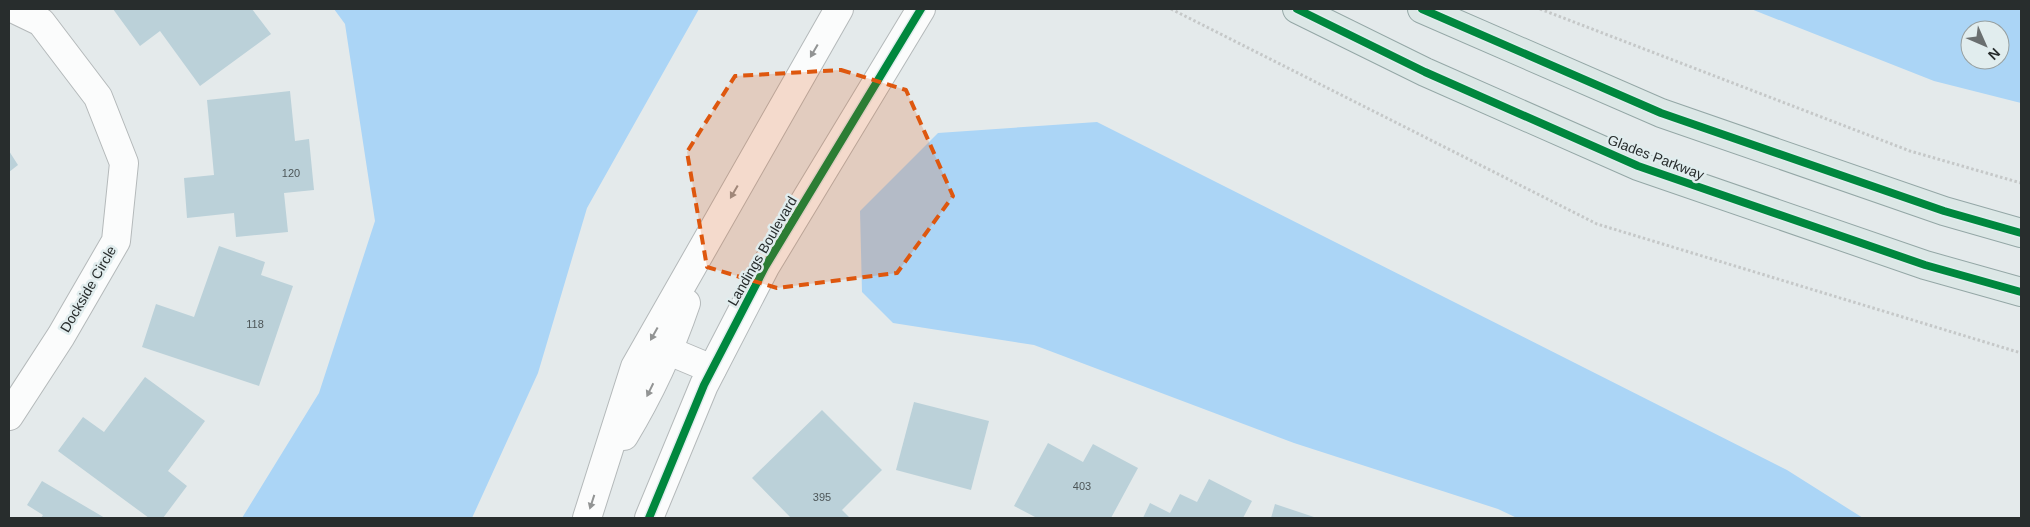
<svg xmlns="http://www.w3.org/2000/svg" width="2030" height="527" font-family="Helvetica,sans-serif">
<rect width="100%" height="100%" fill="#e4eaeb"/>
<g fill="#abd5f6" fill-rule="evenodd">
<path d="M334 9H699L587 208 538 373 472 518H242L319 393 375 221 345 24Z"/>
<path d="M1751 9H2021V103L1934 81ZM1970 30H2000V60H1970Z"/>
<path d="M1097 122 1787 470 1863 518H1517L1498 509 1294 443 1034 345 893 323 862 292 860 211 938 133Z"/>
</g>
<g fill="#bbd1d9">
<path d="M113 9H252L271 34 200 86 160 31 140 46Z"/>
<path d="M290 91 295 141 309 139 314 190 284 193 288 232 236 237 234 213 187 218 184 178 214 175 207 100Z"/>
<path d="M9 151 18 165 9 172Z"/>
<path d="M219 246 265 262 261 275 293 286 259 386 142 347 156 304 194 317Z"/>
<path d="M145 377 205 421 168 471 187 486 163 518H149L58 451 83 417 104 432Z"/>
<path d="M914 402 989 421 971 490 896 470Z"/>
<path d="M822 410 882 470 842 510 850 518H791L752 478Z"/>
<path d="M1048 443 1083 462 1093 444 1138 468 1111 518H1037L1014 506Z"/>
<path d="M1209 479 1252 501 1243 518H1143L1150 503 1170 513 1180 494 1197 502Z"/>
<path d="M42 481 105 518H41L43 515 27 505Z"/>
<path d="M1275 504 1317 518H1271Z"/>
</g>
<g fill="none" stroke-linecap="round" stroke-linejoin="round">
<g stroke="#b4b9ba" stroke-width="30">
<g id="minor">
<path d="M669 351 712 369"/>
<path d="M9 416 61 336 116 241 124 163 98 97 41 22 14 9"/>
<path d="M624 436C650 393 670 350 686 303"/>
<path d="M587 518 635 367 839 9"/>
<path d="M649 518 704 385 765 267 921 9"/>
</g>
</g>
<g stroke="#94a7a6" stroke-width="30">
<g id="major">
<path d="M1297 9 1425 72 1638 166 1925 265 2021 292"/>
<path d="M1422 9 1661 113 1944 211 2021 233"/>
</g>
</g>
<g stroke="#c5c8c8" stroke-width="3" stroke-dasharray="2.5 2.5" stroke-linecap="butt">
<path d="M1171 9 1597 224 2021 353"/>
<path d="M1540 9 1910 151 2021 183"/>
</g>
<use href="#minor" stroke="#fbfcfc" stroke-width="28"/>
<use href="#major" stroke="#dce7e6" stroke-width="28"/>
<g stroke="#e1edee" stroke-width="11">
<g id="cycleway">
<path d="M1297 9 1425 72 1638 166 1925 265 2021 292"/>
<path d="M1422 9 1661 113 1944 211 2021 233"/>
<path d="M649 518 704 385 765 267 921 9"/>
</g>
</g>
<use href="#cycleway" stroke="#00873e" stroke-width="8"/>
</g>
<defs><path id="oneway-solid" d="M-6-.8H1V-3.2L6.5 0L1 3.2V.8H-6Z" transform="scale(1.25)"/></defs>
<g fill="#929494">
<use href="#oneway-solid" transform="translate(814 51) rotate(120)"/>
<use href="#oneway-solid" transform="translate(734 192) rotate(120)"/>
<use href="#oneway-solid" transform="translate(654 334) rotate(119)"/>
<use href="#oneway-solid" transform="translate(650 390) rotate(116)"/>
<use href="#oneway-solid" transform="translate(592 502) rotate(108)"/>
</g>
<path fill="#de570e" fill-opacity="0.2" stroke="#de570e" stroke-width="4" stroke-dasharray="10 6" stroke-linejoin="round" d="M841 70 906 90 953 196 897 273 777 288 707 267 687 152 735 76Z"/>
<g text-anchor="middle" stroke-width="5" stroke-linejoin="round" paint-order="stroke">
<g font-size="11" fill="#4d5658">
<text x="291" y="177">120</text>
<text x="255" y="328">118</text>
<text x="1082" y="490">403</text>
<text x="822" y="501">395</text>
</g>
<g font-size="14" fill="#282d2d" stroke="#e1edee">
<text transform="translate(1656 157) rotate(21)" y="5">Glades Parkway</text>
<text transform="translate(762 251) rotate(-60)" y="5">Landings Boulevard</text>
<text transform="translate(88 289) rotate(-60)" y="5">Dockside Circle</text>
</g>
</g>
<rect width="2030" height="527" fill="none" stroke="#282d2d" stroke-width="20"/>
<g transform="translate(1985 45) rotate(135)"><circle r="24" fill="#e1edee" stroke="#97a0a1"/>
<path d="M0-4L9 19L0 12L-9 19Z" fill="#6a6f70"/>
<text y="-8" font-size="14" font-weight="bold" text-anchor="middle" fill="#282d2d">N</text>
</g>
</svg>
